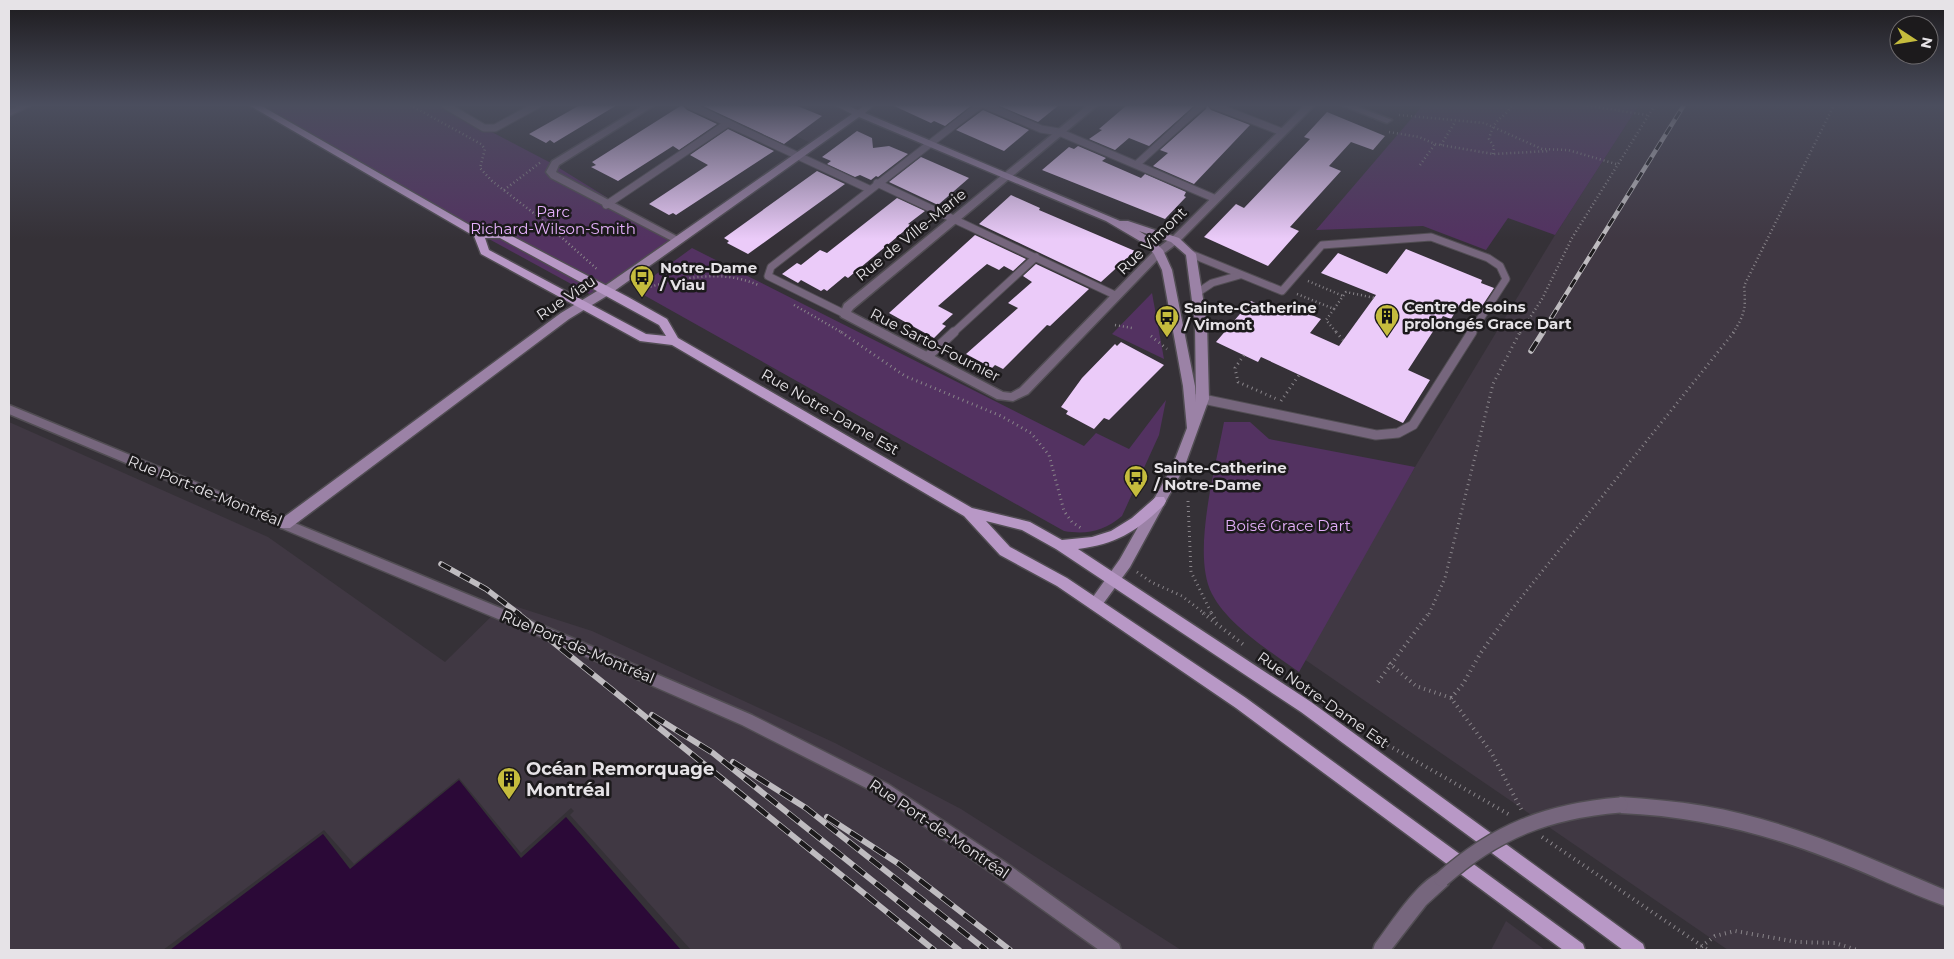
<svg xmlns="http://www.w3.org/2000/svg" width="1954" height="959" font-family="Montserrat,sans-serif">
<rect width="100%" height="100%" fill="#353137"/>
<g fill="#403843">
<path d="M729 105H870L813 144Z"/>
<path d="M1639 105H1945V950H1728L1304 659 1415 467 1555 235Z"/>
<path d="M9 422 268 537 445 662 505 603 592 631 835 743 961 809 1181 950H691L570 815 574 811 571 808 521 853 459 778 354 864 324 830 163 950H9Z"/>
<path d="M1506 921 1545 950H1491Z"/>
</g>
<g fill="#533261">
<path d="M254 105H445L484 128 551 163 676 240 595 297 456 221Z"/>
<path d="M1423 105H1639L1555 235 1508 218 1486 250 1423 226 1316 230Z"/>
<path d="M692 248 1084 446 1096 433 1129 449 1166 400 1159 435 1122 516C1104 531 1087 535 1064 531L642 294 655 275Z"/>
<path d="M1152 293 1164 359 1112 334Z"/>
<path d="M1224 422H1250L1269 439 1415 467 1299 672C1271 652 1228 625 1212 594 1191 554 1216 466 1224 422Z"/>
</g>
<path fill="#2b0937" d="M459 780 521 858 566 817 681 950H170L323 834 350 869Z"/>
<g fill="#ebcbf9">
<path d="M580 105H617L554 143 550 140 546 143 529 134Z"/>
<path d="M682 105 687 110 717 124 679 150 673 146 618 181 591 167 596 165 592 162Z"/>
<path d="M701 105H795L822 116 784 144Z"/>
<path d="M892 105H972L945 126 934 121 931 123Z"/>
<path d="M997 105H1059L1038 122Z"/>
<path d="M1127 105H1195L1149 146 1129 138 1115 150 1089 139 1102 130 1099 129Z"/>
<path d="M1207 105 1211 110 1250 125 1194 184 1153 166 1168 153 1160 150 1206 109Z"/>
<path d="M983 110 1029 130 1004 151 956 130Z"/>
<path d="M1327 112 1385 136 1373 150 1351 142 1329 166 1341 171 1290 227 1299 231 1268 266 1204 237 1236 204 1244 208 1310 139 1304 137Z"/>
<path d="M728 129 774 151 676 215 673 213 669 215 649 204 708 165 690 155Z"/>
<path d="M857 131 872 138 873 148 889 146 908 154 878 177 876 176 871 180 860 175 855 177 827 164 831 161 822 157Z"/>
<path d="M1078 146 1106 158 1102 161 1141 178 1145 174 1186 192 1184 196 1186 197 1165 219 1042 170 1069 147 1074 149Z"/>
<path d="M921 157 969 178 938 205 889 182Z"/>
<path d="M817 171 845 184 748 254 727 243 729 241 724 238Z"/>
<path d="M1011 195 1040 208 1039 210 1135 251 1101 282 979 224Z"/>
<path d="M897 198 925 211 908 224 911 225 903 232 848 278 845 276 827 291 824 289 821 291 801 280 798 283 782 274 797 263 801 265 820 250 827 253Z"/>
<path d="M975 235 1026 259 1013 271 1004 266 999 270 987 264 975 274 938 306 953 314 942 324 946 326 934 338 889 313Z"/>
<path d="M1406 249 1482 280 1481 283 1494 288 1482 306 1469 300 1467 303 1462 301 1451 319 1443 316 1408 370 1430 380 1403 423 1261 357 1258 362 1216 342 1251 301 1279 313 1287 304 1321 319 1310 333 1339 346 1376 295 1321 273 1338 253 1387 274Z"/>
<path d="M1036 264 1089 289 1050 326 1047 325 1003 369 995 365 992 368 966 354 1018 308 1008 303 1032 282 1023 276Z"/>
<path d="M1121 342 1164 365 1109 420 1104 418 1094 429 1066 414 1068 411 1061 407 1082 378 1115 344 1117 346Z"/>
</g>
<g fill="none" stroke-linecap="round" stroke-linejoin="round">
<g stroke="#514d53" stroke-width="9">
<g id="lane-far1">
<path d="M445 105 484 128H495L537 105"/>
<path d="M689 105 869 189"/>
<path d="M985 105 1041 129 1059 132 1216 199"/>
<path d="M1213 105 1282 132"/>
<path d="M1137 164 1202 105"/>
<path d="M877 183 1117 296"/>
<path d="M606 205 728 123"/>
<path d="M1191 254 1282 291 1322 245 1431 237 1488 258 1500 266 1506 279 1471 333"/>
<path d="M1197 293 1212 283 1240 275"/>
<path d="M845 314 768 276 771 267 980 105"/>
<path d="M953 333 1036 257"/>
</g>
</g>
<g stroke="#514d53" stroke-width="11">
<g id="lane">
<path d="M927 357 954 332"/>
<path d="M1198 398 1376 435 1398 433 1413 425 1472 332"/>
</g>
</g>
<g stroke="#514d53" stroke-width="3">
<g id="street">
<path d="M21 105H32L9 116V110Z"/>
<path d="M644 105H655L559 165 556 172 680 238 681 240 676 243 551 178 546 172 552 161Z"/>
<path d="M1088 105H1098L853 309 851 312 1003 392 1011 393 1020 388 1155 250 1171 238 1305 105H1315L1179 242 1163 254 1028 394 1013 401 997 399 841 317 840 314 844 304Z"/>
<path d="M1341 105H1353L1392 120 1387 123 1384 122Z"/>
<path d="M9 405 544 626 752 715 888 784 1005 862 1119 944 1121 950H1099L993 874 878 794 742 725 534 634 9 414Z"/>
<path d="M1620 797C1648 799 1676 801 1704 806 1788 820 1867 857 1945 890V906C1906 892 1868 873 1828 858 1761 832 1693 816 1620 813L1615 810 1612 805 1615 800Z"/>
<path d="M1442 871 1448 873 1450 879 1448 885 1426 905 1391 950H1373L1375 944C1392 922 1416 882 1442 871Z"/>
</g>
</g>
<g stroke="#514d53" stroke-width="3">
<path id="secondary" d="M834 105H846L858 110 865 105H874L865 113 1120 221H1128L1179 238 1196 254 1207 324 1209 399 1184 468 1130 567 1100 608 1095 610 1090 608 1088 604 1120 559 1172 467 1187 428 1183 386 1162 270 1154 254 1145 244 1106 221 859 117 610 294 569 319 290 528H280L279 524 280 520 561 313 602 288 852 114ZM1139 231 1171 242 1186 255 1195 324 1196 402 1195 386 1172 270 1163 250 1153 240Z"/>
</g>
<g stroke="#514d53" stroke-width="3">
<path id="primary" d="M249 105H260L480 231 506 233 628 297 667 319 678 338 972 508 1030 522 1062 540 1092 537 1111 531 1132 518 1156 497H1164L1166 501 1164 505C1137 531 1117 544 1078 549L1311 702 1643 944 1645 950H1623L1301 712 1056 549 1022 530 986 521 1010 547 1067 578 1246 698 1583 944 1585 950H1563L1236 708 1057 586 1000 555 964 516 672 345 640 341 481 254 474 236ZM485 238H500L659 325 666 336 646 334 489 250Z"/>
</g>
<g stroke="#89858a" stroke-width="2.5" stroke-dasharray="1 3" stroke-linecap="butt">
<path d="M410 105 481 144 485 149 480 168 492 181 540 218 598 270"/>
<path d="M1583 105 1647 115"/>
<path d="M1399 115 1484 123 1542 149 1568 150 1616 164"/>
<path d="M1389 132 1419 137 1435 144 1493 154 1550 151"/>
<path d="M1441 145 1455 122"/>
<path d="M1493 154 1494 147 1489 139C1495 115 1503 121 1512 105"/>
<path d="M1420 165 1435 144"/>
<path d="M504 190 541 162"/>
<path d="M1308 281 1343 296"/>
<path d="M635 287 641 289C681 279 719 268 758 285"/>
<path d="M1297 294 1334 309 1346 292 1375 298"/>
<path d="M794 305 843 333"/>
<path d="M1334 309 1326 320 1337 333"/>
<path d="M1115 325 1132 328"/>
<path d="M1520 333 1542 299 1572 238 1655 105"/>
<path d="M1733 333C1745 314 1746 308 1744 286L1834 105"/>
</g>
<g stroke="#89858a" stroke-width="3" stroke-dasharray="1 4" stroke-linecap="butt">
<path d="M841 332 905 376 1001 416 1031 433 1049 455 1064 511 1072 522 1081 528"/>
<path d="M1336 332 1343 340"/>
<path d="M1151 336 1167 349"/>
<path d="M1244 355 1235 368 1238 382 1279 400"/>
<path d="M1281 401 1299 375"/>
<path d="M1188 501 1191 572 1212 614"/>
<path d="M1137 572 1151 582 1182 596 1205 614"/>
<path d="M1429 614 1445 578 1493 384 1520 332"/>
<path d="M1508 614 1734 332"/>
</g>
<g stroke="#89858a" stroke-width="4" stroke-dasharray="1 4.5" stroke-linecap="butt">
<path d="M1203 613 1245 646"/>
<path d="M1211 613 1215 619"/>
<path d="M1389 663 1416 686 1451 698 1491 752 1522 811"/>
<path d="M1378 682 1429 613"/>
<path d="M1451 698 1463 684 1480 654 1509 613"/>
<path d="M1388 745 1510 815"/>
<path d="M1542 837 1708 950"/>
<path d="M1697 950 1715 936 1735 931 1797 942 1835 943 1857 950"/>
</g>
<use href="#lane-far1" stroke="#76667d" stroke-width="7"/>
<use href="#lane" stroke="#76667d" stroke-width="9"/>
<use href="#street" fill="#76667d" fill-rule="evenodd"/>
<use href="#secondary" fill="#9b82a6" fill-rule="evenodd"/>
<use href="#primary" fill="#b898c6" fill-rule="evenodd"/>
<g stroke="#bfbcc0" stroke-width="4.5">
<path id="rail-far2" d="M1542 333 1684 105"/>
</g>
<g stroke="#bfbcc0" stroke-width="5.5">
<g id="rail-far1">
<path d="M1531 351 1543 332"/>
<path d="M441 564 486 589 519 614"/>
</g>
</g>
<g stroke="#bfbcc0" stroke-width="6">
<g id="rail">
<path d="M517 613 934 950"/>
<path d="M652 715 713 753 959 950"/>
<path d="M733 762 806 808 986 950"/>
<path d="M827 817 899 864 1010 950"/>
</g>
</g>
<use href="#rail-far2" stroke="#1c1a1c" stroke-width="3" stroke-dasharray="9" stroke-linecap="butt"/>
<use href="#rail-far1" stroke="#1c1a1c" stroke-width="4" stroke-dasharray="11" stroke-linecap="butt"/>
<use href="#rail" stroke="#1c1a1c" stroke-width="4.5" stroke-dasharray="14" stroke-linecap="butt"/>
<g stroke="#514d53" stroke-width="18" stroke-linecap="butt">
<path id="street-bridge" d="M1442 879C1496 831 1548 811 1620 805"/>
</g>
<use href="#street-bridge" stroke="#76667d" stroke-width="15"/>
</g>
<linearGradient id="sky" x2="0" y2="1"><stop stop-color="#1d1b1e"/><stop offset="0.44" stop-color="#4b4e5e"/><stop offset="1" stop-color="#4b4e5e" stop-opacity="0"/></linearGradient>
<rect width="1954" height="239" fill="url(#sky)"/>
<defs>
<g id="bus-pin" transform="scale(1.25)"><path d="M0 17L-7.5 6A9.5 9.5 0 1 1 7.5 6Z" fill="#c5bc3d" stroke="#1c1a1c"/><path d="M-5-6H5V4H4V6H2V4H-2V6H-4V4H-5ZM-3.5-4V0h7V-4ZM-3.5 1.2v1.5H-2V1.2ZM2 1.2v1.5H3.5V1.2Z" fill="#111"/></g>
<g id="building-pin" transform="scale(1.25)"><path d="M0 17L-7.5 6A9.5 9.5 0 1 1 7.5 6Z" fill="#c5bc3d" stroke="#1c1a1c"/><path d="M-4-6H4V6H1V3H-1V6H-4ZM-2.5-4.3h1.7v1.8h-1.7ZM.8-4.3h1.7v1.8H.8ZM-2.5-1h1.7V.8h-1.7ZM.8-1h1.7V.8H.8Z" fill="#111"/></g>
</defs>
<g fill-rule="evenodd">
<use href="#bus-pin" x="642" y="277"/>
<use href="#building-pin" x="1387" y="316"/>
<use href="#bus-pin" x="1167" y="317"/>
<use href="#bus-pin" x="1136" y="477"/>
<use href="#building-pin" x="509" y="779"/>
</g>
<g text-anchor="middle" stroke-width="5" stroke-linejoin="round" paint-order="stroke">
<g font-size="15" fill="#e5b0fc" stroke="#1c1a1c">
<text x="553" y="217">Parc<tspan x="553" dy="17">Richard-Wilson-Smith</tspan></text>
<text x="1288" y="531">Boisé Grace Dart</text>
</g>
<g font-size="15" fill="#e6e3e7" stroke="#1c1a1c">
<text transform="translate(911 235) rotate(-39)" y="5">Rue de Ville-Marie</text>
<text transform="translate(1152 241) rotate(-44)" y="5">Rue Vimont</text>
<text transform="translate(566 298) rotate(-34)" y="5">Rue Viau</text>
<text transform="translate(935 345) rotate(27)" y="5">Rue Sarto-Fournier</text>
<text transform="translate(830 412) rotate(30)" y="5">Rue Notre-Dame Est</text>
<text transform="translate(205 491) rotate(22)" y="5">Rue Port-de-Montréal</text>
<text transform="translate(578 647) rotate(23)" y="5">Rue Port-de-Montréal</text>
<text transform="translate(1323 700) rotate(35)" y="5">Rue Notre-Dame Est</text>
<text transform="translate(939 829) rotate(34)" y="5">Rue Port-de-Montréal</text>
</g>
<g font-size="15" font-weight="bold" fill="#e6e3e7" stroke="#1c1a1c" text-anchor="start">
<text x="660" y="273">Notre-Dame<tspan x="660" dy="17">/ Viau</tspan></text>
<text x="1404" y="312">Centre de soins<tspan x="1404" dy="17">prolongés Grace Dart</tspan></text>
<text x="1184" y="313">Sainte-Catherine<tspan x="1184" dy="17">/ Vimont</tspan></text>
<text x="1154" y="473">Sainte-Catherine<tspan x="1154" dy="17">/ Notre-Dame</tspan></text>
</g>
<g font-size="18" font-weight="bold" fill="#e6e3e7" stroke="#1c1a1c" text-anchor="start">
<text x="526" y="775">Océan Remorquage<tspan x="526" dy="21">Montréal</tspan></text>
</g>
</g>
<rect width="1954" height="959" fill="none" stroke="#e6e3e7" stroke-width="20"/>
<g transform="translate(1914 40) rotate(102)"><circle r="24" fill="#1c1a1c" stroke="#6d6a6d"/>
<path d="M0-4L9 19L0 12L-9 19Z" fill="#c5bc3d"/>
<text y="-8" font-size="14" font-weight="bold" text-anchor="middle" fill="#e6e3e7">N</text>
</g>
</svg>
